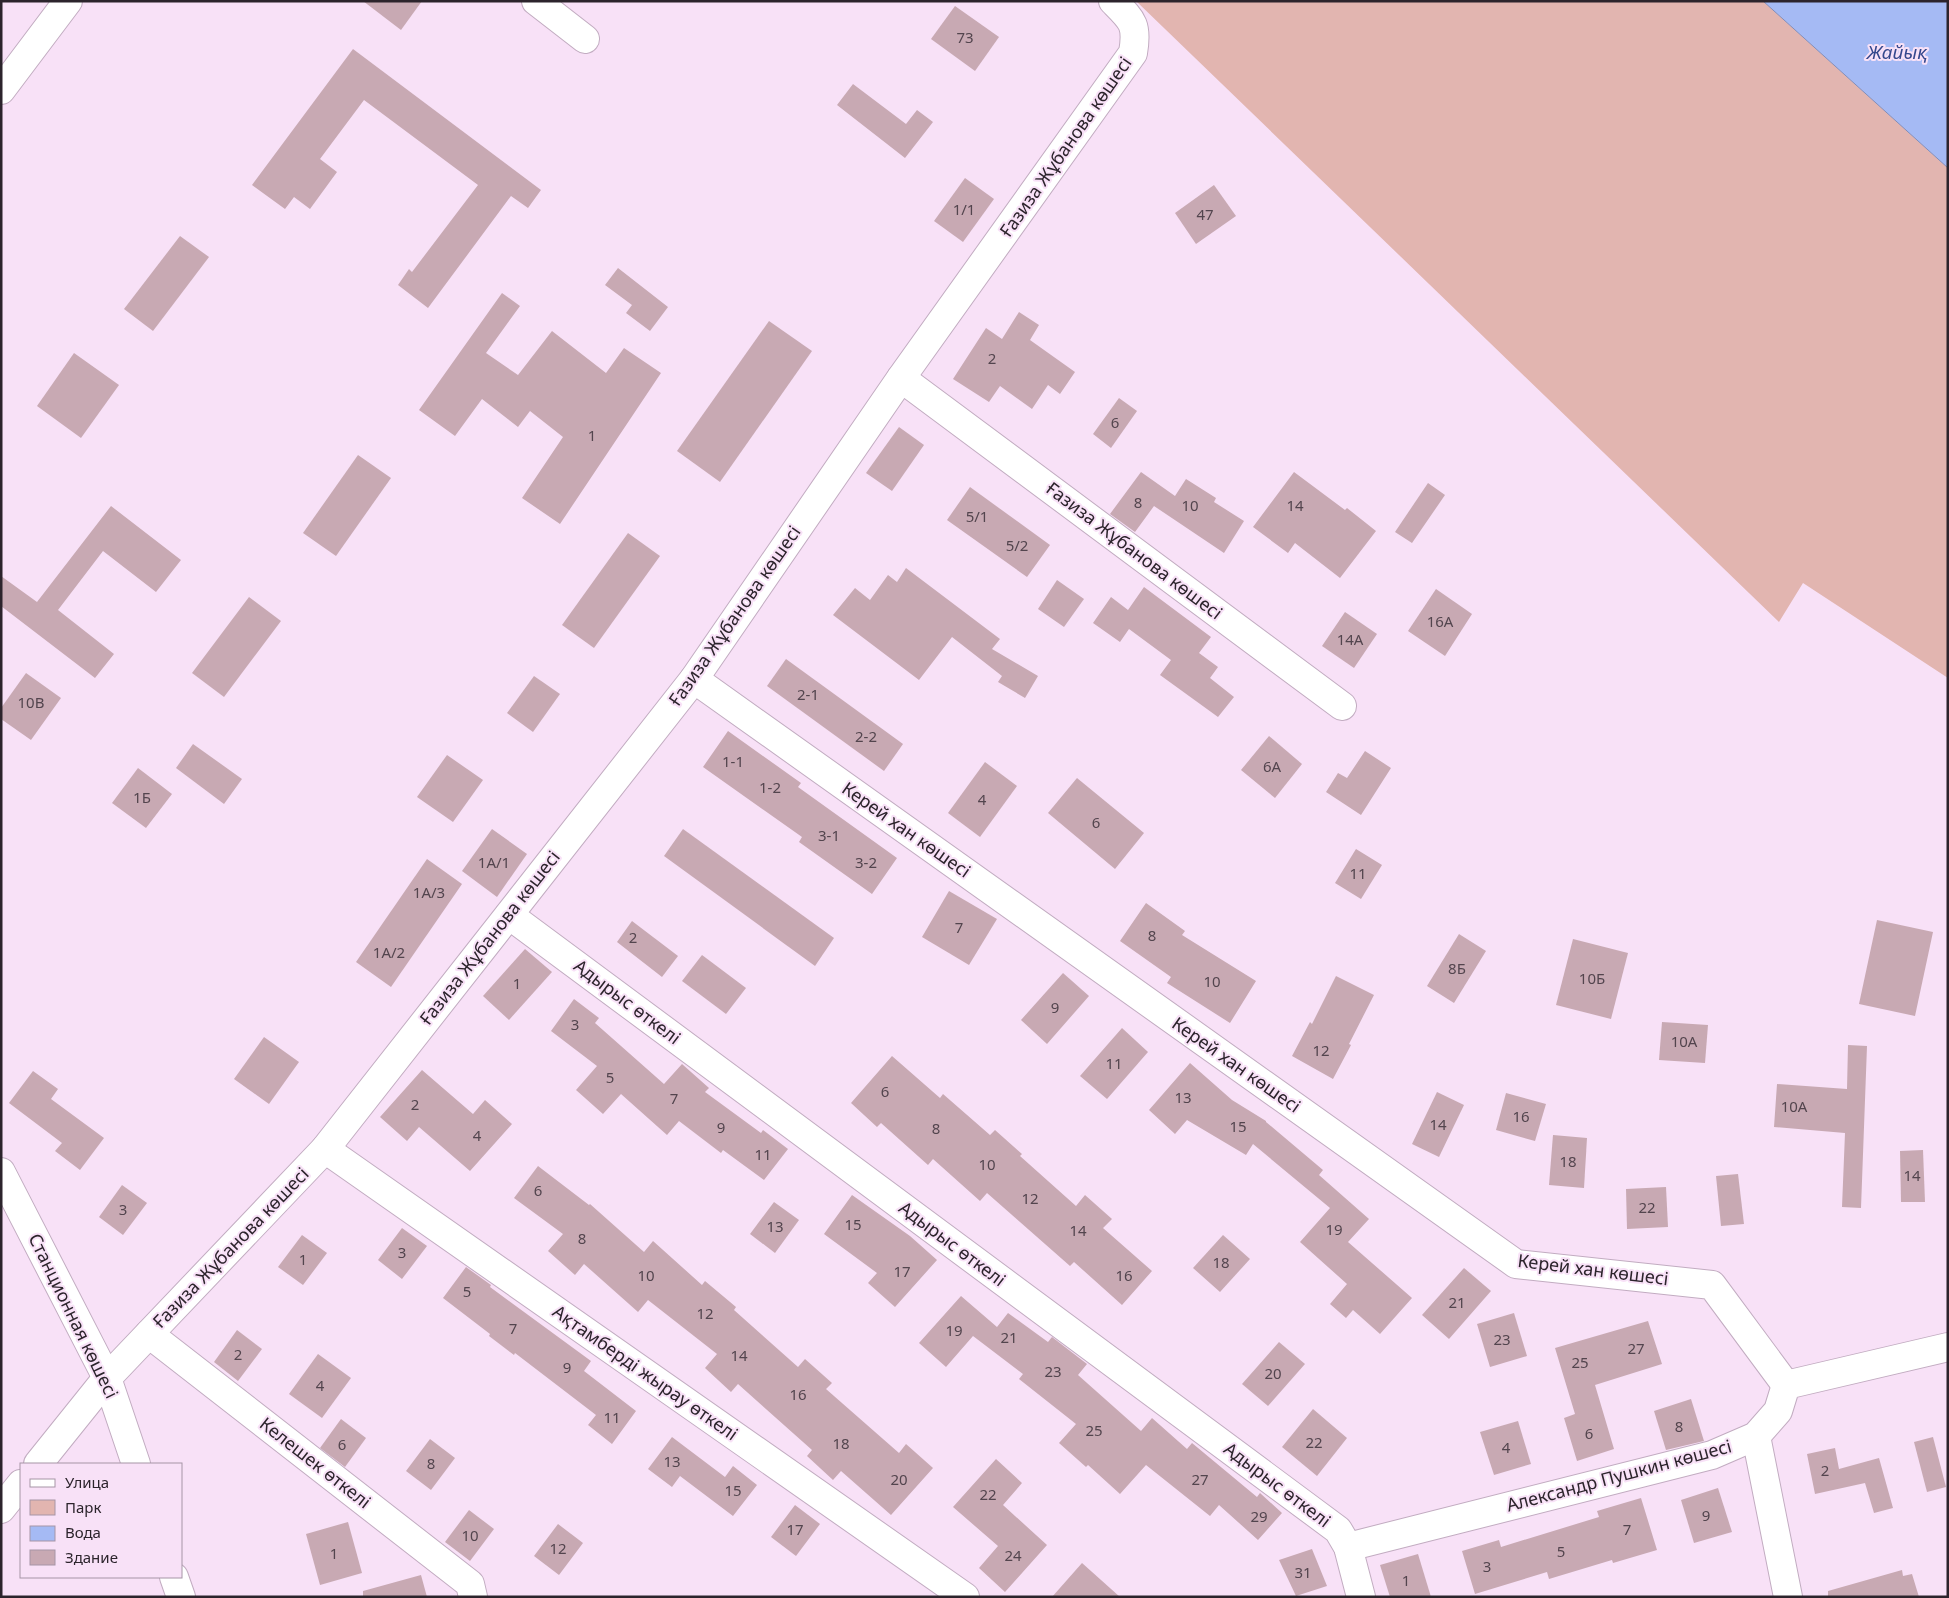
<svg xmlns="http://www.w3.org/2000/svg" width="1949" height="1598" font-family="'Noto Sans',sans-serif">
<rect width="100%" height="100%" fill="#f8e1f7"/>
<path fill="#e2b5b0" d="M1136 1H1763L1948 168V678L1803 583 1779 622Z"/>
<path fill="#a5baf4" stroke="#818db8" d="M1763 1H1948V168Z"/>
<g fill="#c8a9b3">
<path d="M363 1H422L401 30Z"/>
<path d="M955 6 999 37 975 71 931 39Z"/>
<path d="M353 49 541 190 528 208 511 196 428 308 398 285 409 269 412 272 478 185 364 100 320 159 337 172 310 209 294 197 285 209 252 185Z"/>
<path d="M853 84 906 124 917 110 933 122 905 158 837 105Z"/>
<path d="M965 178 994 199 963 242 934 221Z"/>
<path d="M1214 185 1236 216 1196 244 1175 213Z"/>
<path d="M180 236 209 257 153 331 124 309Z"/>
<path d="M618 268 668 307 650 331 626 313 632 305 605 285Z"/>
<path d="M502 293 520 306 486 353 518 375 552 331 606 373 624 348 661 373 560 524 522 498 563 437 530 411 518 427 482 399 455 436 419 410Z"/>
<path d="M1019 312 1039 325 1030 340 1075 372 1060 394 1048 385 1032 409 1000 386 989 402 953 379 986 328 1002 339Z"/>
<path d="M769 321 812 351 720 482 677 451Z"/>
<path d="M74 353 119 385 81 438 37 406Z"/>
<path d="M1119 398 1137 411 1111 448 1093 434Z"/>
<path d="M899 427 924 445 892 491 866 473Z"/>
<path d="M358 455 391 478 336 556 303 533Z"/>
<path d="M1141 472 1175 496 1186 479 1216 498 1214 502 1244 521 1224 553 1154 506 1135 532 1110 514Z"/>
<path d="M1294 472 1345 510 1347 508 1376 531 1340 578 1295 543 1288 553 1253 527Z"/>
<path d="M1428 483 1445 495 1412 543 1395 532Z"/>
<path d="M970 487 1050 545 1027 577 947 520Z"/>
<path d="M111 506 181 560 156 592 103 551 58 610 114 654 95 678 1 606V576L37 602Z"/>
<path d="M628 533 660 556 594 648 562 625Z"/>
<path d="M906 568 1000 639 992 649 1038 676 1025 698 998 682 1002 676 952 637 919 680 833 615 855 588 870 600 888 575 897 582Z"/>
<path d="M1057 580 1084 599 1064 627 1038 609Z"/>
<path d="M1144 587 1211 637 1199 653 1218 667 1210 678 1234 697 1218 717 1160 675 1171 660 1129 629 1120 642 1093 623 1111 597 1128 610Z"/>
<path d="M1436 589 1472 614 1445 656 1408 631Z"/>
<path d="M249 597 281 621 224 697 192 673Z"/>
<path d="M1345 612 1377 634 1354 668 1322 646Z"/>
<path d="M786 659 903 744 884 771 767 686Z"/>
<path d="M26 673 61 698 31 740 1 719V708Z"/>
<path d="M534 676 560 694 533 732 507 713Z"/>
<path d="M728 731 801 783 798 787 897 858 872 894 799 842 802 837 703 767Z"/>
<path d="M1269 736 1302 764 1275 798 1241 770Z"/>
<path d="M193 744 242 779 224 804 176 768Z"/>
<path d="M1365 751 1391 768 1361 815 1326 792 1338 773 1347 778Z"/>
<path d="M447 755 483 780 453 822 417 797Z"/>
<path d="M985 762 1017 786 980 837 948 813Z"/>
<path d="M138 768 172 794 146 828 112 803Z"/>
<path d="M1077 778 1144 833 1115 869 1048 813Z"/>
<path d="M492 829 527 854 497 897 462 871Z"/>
<path d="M683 829 834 938 815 966 664 856Z"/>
<path d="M1356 849 1382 865 1361 899 1335 883Z"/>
<path d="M427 859 462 884 391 987 356 962Z"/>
<path d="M949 891 997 919 969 965 922 937Z"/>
<path d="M1146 903 1185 931 1182 935 1256 981 1230 1023 1167 983 1171 977 1120 941Z"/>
<path d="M1877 920 1933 932 1915 1016 1859 1004Z"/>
<path d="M632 921 678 956 662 977 617 942Z"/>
<path d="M1459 934 1486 951 1454 1003 1427 986Z"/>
<path d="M1573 939 1628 953 1611 1019 1556 1005Z"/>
<path d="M525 949 552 972 509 1020 483 996Z"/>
<path d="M702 955 746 988 726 1014 682 981Z"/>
<path d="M1063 973 1089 996 1047 1044 1021 1020Z"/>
<path d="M1336 976 1374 995 1349 1044 1351 1045 1333 1079 1292 1056 1310 1022 1312 1024Z"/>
<path d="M574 999 599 1018 595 1023 664 1084 682 1064 709 1088 705 1092 761 1133 763 1130 788 1149 764 1180 723 1150 721 1153 679 1121 667 1135 621 1094 603 1114 576 1090 597 1066 551 1031Z"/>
<path d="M1662 1022 1708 1025 1705 1063 1659 1060Z"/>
<path d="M1122 1028 1148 1052 1107 1099 1080 1076Z"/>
<path d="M264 1037 299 1062 269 1104 234 1079Z"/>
<path d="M1848 1045 1867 1046 1861 1208 1842 1207 1845 1133 1774 1127 1777 1084 1847 1089Z"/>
<path d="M892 1056 940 1098 943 1094 990 1135 995 1130 1022 1154 1020 1156 1076 1206 1085 1195 1112 1219 1103 1228 1152 1271 1122 1305 1074 1262 1070 1266 987 1193 980 1201 933 1159 928 1165 881 1123 877 1127 851 1103Z"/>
<path d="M1190 1063 1232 1100 1266 1121V1122L1323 1170 1319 1175 1369 1219 1348 1242 1412 1298 1380 1334 1353 1310 1346 1318 1330 1304 1347 1284 1300 1242 1330 1208 1253 1144 1246 1155 1187 1120 1175 1134 1149 1110Z"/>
<path d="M422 1070 473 1114 485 1100 512 1124 470 1171 419 1127 407 1141 380 1117Z"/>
<path d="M33 1071 58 1089 51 1099 104 1138 80 1170 55 1151 62 1143 9 1103Z"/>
<path d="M1437 1092 1464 1105 1439 1157 1412 1144Z"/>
<path d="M1506 1093 1546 1104 1535 1141 1496 1130Z"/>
<path d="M1553 1135 1587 1138 1584 1188 1549 1185Z"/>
<path d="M1923 1150 1925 1202H1901L1900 1151Z"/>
<path d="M538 1166 589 1205 590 1204 644 1252 653 1241 702 1285 705 1281 736 1307 734 1310 798 1367 805 1359 832 1383 826 1389 899 1453 906 1444 933 1468 891 1515 841 1471 833 1480 807 1456 812 1450 738 1384 731 1392 705 1368 717 1354 648 1300 638 1312 584 1264 575 1275 548 1251 563 1234 514 1198Z"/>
<path d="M1738 1174 1744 1224 1721 1226 1716 1176Z"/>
<path d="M122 1185 147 1203 123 1235 99 1217Z"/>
<path d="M1666 1187 1668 1227 1627 1229 1626 1189Z"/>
<path d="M852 1195 910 1236 937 1260 895 1307 868 1283 877 1273 824 1234Z"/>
<path d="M774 1202 799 1220 775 1253 750 1234Z"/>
<path d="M402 1228 427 1246 402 1279 378 1260Z"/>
<path d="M302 1235 327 1253 303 1285 278 1267Z"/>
<path d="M1223 1235 1250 1259 1220 1292 1193 1268Z"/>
<path d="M466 1267 491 1285 490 1287 591 1361 584 1371 636 1411 612 1444 588 1425 596 1415 515 1353 514 1355 489 1336 490 1334 443 1298Z"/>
<path d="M1464 1268 1491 1291 1449 1339 1422 1315Z"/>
<path d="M961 1296 997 1327 1008 1313 1048 1342 1052 1337 1087 1364 1078 1375 1141 1431 1152 1418 1187 1449 1192 1443 1257 1497 1260 1493 1282 1513 1258 1540 1219 1505 1210 1516 1146 1465 1120 1494 1088 1465 1086 1467 1059 1443 1076 1424 1019 1379 1023 1374 973 1336 946 1367 919 1343Z"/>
<path d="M1514 1313 1527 1356 1490 1367 1477 1324Z"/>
<path d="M1648 1321 1662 1364 1595 1385 1614 1449 1577 1461 1564 1418 1575 1414 1555 1348Z"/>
<path d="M237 1330 262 1349 238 1381 214 1362Z"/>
<path d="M1279 1342 1305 1364 1268 1406 1242 1384Z"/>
<path d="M318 1354 351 1378 322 1418 289 1394Z"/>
<path d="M1691 1399 1704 1441 1666 1450 1654 1411Z"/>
<path d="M1313 1409 1347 1438 1317 1476 1282 1447Z"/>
<path d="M341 1419 366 1438 345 1467 320 1448Z"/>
<path d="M1518 1421 1531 1464 1494 1475 1480 1432Z"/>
<path d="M672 1437 725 1477 733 1466 757 1485 733 1516 680 1476 672 1487 648 1469Z"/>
<path d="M1933 1437 1946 1487 1927 1492 1914 1442Z"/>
<path d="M430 1439 455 1458 431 1490 406 1471Z"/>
<path d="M1835 1448 1839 1469 1879 1458 1893 1508 1874 1513 1865 1483 1815 1494 1807 1454Z"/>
<path d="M996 1459 1022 1483 1003 1505 1047 1545 1005 1592 979 1568 998 1546 953 1507Z"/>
<path d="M1718 1488 1732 1532 1694 1543 1681 1500Z"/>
<path d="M1641 1498 1657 1550 1613 1563 1612 1560 1549 1579 1547 1572 1475 1594 1462 1551 1499 1540 1501 1547 1599 1517 1597 1511Z"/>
<path d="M795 1505 820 1524 796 1556 771 1537Z"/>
<path d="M469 1510 494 1529 470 1561 445 1542Z"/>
<path d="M348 1522 362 1573 320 1585 306 1534Z"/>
<path d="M558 1524 583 1543 559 1575 534 1556Z"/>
<path d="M1312 1549 1327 1586 1296 1596 1279 1560Z"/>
<path d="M1418 1554 1431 1597H1390L1380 1565Z"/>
<path d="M1082 1563 1120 1597H1052Z"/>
<path d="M1902 1570 1903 1576 1912 1574 1919 1597H1828V1591Z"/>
<path d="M421 1575 427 1597H363V1591Z"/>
</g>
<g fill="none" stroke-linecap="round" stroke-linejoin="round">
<g stroke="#c2acc1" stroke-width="30">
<g id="minor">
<path d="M536 1 585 39"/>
<path d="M1 90 68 1"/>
<path d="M901 378 1342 706"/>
<path d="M694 679 1516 1264 1712 1285 1786 1385"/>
<path d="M509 915 1338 1530 1348 1547 1361 1597"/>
<path d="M325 1149 965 1597"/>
<path d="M1 1172 107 1378 136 1464"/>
<path d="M149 1334 470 1584 473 1597"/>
<path d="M1756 1436 1788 1597"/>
<path d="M38 1464 107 1378 325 1149 694 679 901 378 1133 53C1138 24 1132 20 1113 1"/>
<path d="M1 1509 21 1484"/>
<path d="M1348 1547 1712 1455 1756 1436 1778 1411 1786 1385 1948 1347"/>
<path d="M174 1577 181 1597"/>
</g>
</g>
<use href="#minor" stroke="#fff" stroke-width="28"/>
</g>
<g text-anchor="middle" stroke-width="4" stroke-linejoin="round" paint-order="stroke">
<g font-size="15" fill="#53454e">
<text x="965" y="43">73</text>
<text x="964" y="215">1/1</text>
<text x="1205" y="220">47</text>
<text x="992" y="364">2</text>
<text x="1115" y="428">6</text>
<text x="592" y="441">1</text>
<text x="1138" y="508">8</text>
<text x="1190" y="511">10</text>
<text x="1295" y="511">14</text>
<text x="977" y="522">5/1</text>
<text x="1017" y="551">5/2</text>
<text x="1440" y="627">16А</text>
<text x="1350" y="645">14А</text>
<text x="808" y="700">2-1</text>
<text x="31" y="708">10В</text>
<text x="866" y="742">2-2</text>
<text x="733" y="767">1-1</text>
<text x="1272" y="772">6А</text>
<text x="770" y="793">1-2</text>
<text x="142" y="803">1Б</text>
<text x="982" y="805">4</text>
<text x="1096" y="828">6</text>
<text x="829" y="841">3-1</text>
<text x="494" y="868">1А/1</text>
<text x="866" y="868">3-2</text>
<text x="1358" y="879">11</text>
<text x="429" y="898">1А/3</text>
<text x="959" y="933">7</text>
<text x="1152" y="941">8</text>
<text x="633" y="943">2</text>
<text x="389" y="958">1А/2</text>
<text x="1457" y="974">8Б</text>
<text x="1592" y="984">10Б</text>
<text x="1212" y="987">10</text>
<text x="517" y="989">1</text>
<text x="1055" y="1013">9</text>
<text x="575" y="1030">3</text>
<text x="1684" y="1047">10А</text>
<text x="1321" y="1056">12</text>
<text x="1114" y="1069">11</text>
<text x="610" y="1083">5</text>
<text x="885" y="1097">6</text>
<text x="1183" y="1103">13</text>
<text x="674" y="1104">7</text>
<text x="415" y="1110">2</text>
<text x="1794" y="1112">10А</text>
<text x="1521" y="1122">16</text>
<text x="1438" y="1130">14</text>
<text x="1238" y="1132">15</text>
<text x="721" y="1133">9</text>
<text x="936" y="1134">8</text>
<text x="477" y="1141">4</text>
<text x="763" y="1160">11</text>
<text x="1568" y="1167">18</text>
<text x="987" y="1170">10</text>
<text x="1912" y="1181">14</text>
<text x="538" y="1196">6</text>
<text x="1030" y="1204">12</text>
<text x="1647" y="1213">22</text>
<text x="123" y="1215">3</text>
<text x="853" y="1230">15</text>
<text x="775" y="1232">13</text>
<text x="1334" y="1235">19</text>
<text x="1078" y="1236">14</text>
<text x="582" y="1244">8</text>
<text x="402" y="1258">3</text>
<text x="303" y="1265">1</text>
<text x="1221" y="1268">18</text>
<text x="902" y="1277">17</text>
<text x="646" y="1281">10</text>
<text x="1124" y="1281">16</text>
<text x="467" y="1297">5</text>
<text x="1457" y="1308">21</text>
<text x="705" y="1319">12</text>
<text x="513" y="1334">7</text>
<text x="954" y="1336">19</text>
<text x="1009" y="1343">21</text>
<text x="1502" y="1345">23</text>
<text x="1636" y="1354">27</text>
<text x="238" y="1360">2</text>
<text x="739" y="1361">14</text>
<text x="1580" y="1368">25</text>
<text x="567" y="1373">9</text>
<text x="1053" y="1377">23</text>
<text x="1273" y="1379">20</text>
<text x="320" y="1391">4</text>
<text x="798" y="1400">16</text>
<text x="612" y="1423">11</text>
<text x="1679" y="1432">8</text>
<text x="1094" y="1436">25</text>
<text x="1589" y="1439">6</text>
<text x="1314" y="1448">22</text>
<text x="841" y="1449">18</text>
<text x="342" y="1450">6</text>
<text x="1506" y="1453">4</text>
<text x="672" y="1467">13</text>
<text x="431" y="1469">8</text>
<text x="1825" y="1476">2</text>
<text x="899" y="1485">20</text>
<text x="1200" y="1485">27</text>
<text x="733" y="1496">15</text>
<text x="988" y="1500">22</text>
<text x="1706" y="1521">9</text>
<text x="1259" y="1522">29</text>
<text x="795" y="1535">17</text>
<text x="1627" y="1535">7</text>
<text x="470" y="1541">10</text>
<text x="558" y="1554">12</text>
<text x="1561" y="1557">5</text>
<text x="334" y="1559">1</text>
<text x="1013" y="1561">24</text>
<text x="1487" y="1572">3</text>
<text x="1303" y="1578">31</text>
<text x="1406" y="1586">1</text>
</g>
<g font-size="18" fill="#2c242c" stroke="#f8e1f7">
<text transform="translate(1066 147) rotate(-55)" y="6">Ғазиза Жұбанова көшесі</text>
<text transform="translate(1134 551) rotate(37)" y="6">Ғазиза Жұбанова көшесі</text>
<text transform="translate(735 616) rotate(-55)" y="6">Ғазиза Жұбанова көшесі</text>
<text transform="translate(906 830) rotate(35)" y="6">Керей хан көшесі</text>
<text transform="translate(490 938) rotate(-52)" y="6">Ғазиза Жұбанова көшесі</text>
<text transform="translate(627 1002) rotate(37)" y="6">Адырыс өткелі</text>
<text transform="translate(1236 1065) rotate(35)" y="6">Керей хан көшесі</text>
<text transform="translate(952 1244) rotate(37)" y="6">Адырыс өткелі</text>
<text transform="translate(231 1248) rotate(-46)" y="6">Ғазиза Жұбанова көшесі</text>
<text transform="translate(1593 1270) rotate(7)" y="6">Керей хан көшесі</text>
<text transform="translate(73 1316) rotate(64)" y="6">Станционная көшесі</text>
<text transform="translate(645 1373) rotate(35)" y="6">Ақтамберді жырау өткелі</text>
<text transform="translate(315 1463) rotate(38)" y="6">Келешек өткелі</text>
<text transform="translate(1619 1476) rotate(-15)" y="6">Александр Пушкин көшесі</text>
<text transform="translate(1277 1485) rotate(37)" y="6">Адырыс өткелі</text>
</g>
<g font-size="19" font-style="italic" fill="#35488d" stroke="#f8e1f7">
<text x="1897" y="59">Жайық</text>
</g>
</g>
<rect width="1949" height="1598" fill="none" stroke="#2c242c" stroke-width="5"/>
<rect x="20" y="1463" width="162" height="115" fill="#f8e1f7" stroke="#a695a6"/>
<rect x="30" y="1479" width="25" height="8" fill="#ffffff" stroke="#a695a6"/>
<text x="65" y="1488" font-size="15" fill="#2c242c">Улица</text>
<rect x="30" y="1500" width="25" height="15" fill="#e2b5b0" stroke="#a695a6"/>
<text x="65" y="1513" font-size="15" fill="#2c242c">Парк</text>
<rect x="30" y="1526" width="25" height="15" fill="#a5baf4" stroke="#a695a6"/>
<text x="65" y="1538" font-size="15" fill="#2c242c">Вода</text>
<rect x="30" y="1550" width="25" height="15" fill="#c8a9b3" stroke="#a695a6"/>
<text x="65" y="1563" font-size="15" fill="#2c242c">Здание</text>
</svg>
